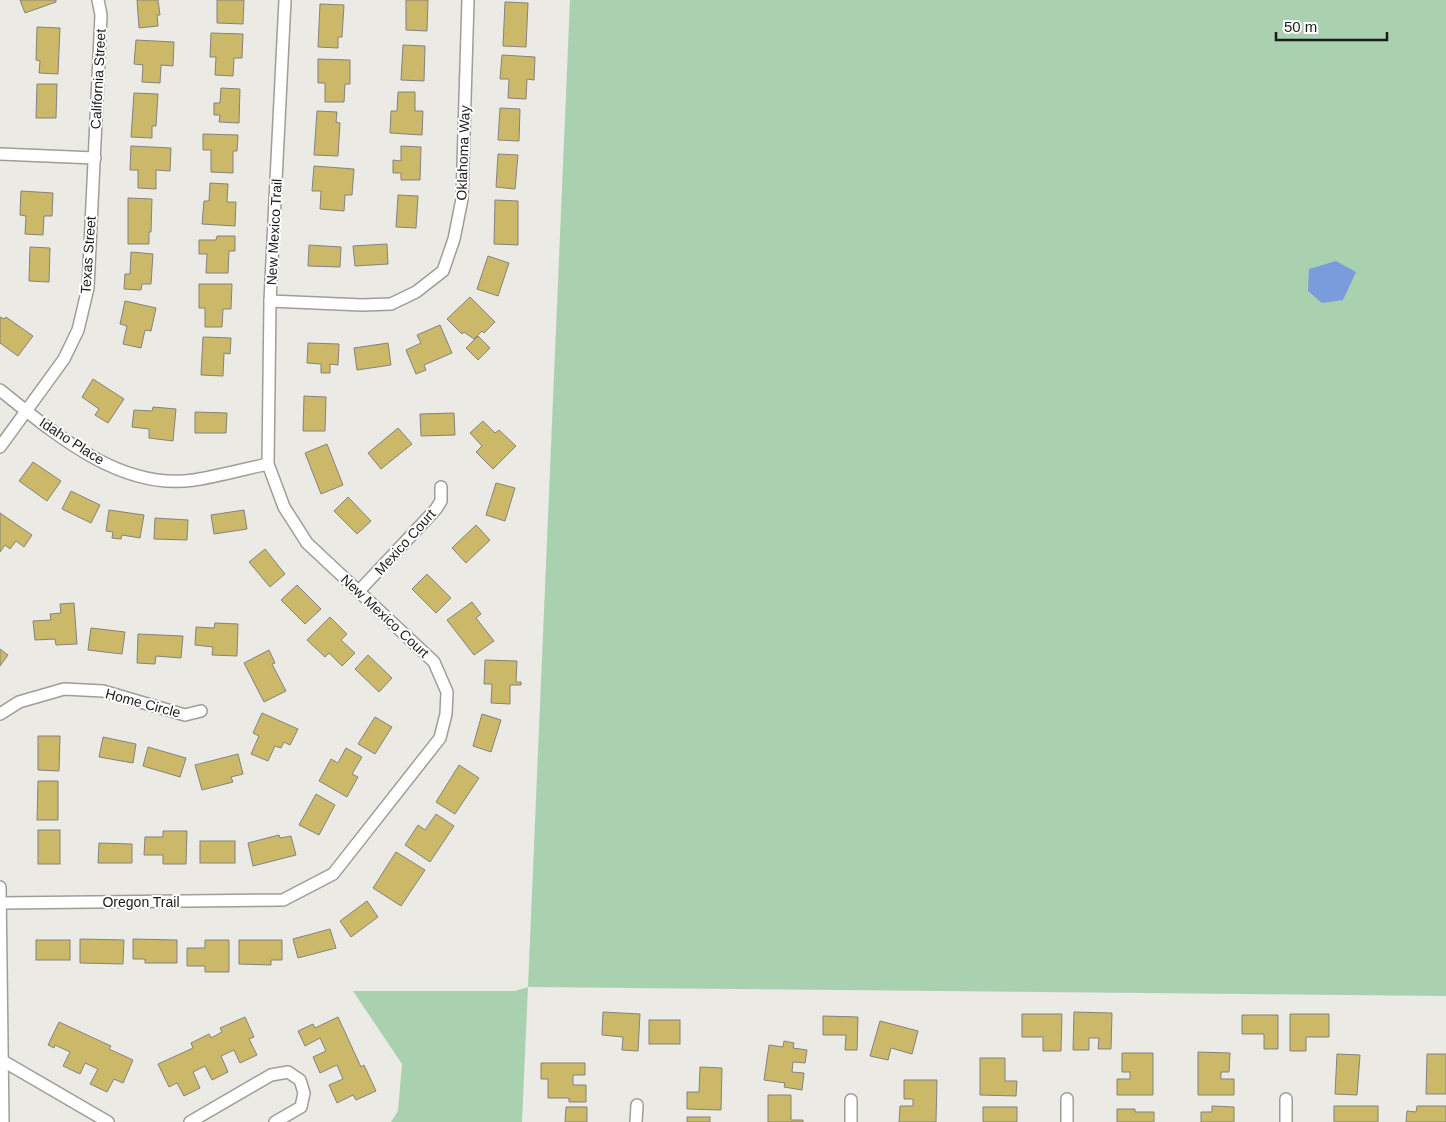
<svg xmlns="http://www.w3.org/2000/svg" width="1446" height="1122" font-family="Arial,sans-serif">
<rect width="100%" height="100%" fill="#ebeae4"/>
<path fill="#a9d1af" d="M570 0H1446V996L528 987 522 1122H391L398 1111 402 1064 353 991H515L528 987Z"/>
<path fill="#7a9cdc" d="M1336 261 1356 272 1343 300 1322 303 1308 291 1309 269Z"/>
<g fill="#cbb869" stroke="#84837e">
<path d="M20 0H56V2L25 13Z"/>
<path d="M137 0H158L160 15H157L158 26 139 28Z"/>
<path d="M217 0H244L243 24 217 23Z"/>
<path d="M406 0H428L427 31 406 30Z"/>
<path d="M505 2 528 3 526 47 503 46Z"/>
<path d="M320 4 344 5 342 37H338V48L318 47Z"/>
<path d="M37 27 60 28 58 74 39 73 40 61 36 60Z"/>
<path d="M211 33 243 34 242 58H234L233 76 215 75 216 57H210Z"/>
<path d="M136 40 174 42 173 66 161 65 160 83 142 82 143 65 134 64Z"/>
<path d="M403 45 425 46 424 81 401 80Z"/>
<path d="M502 55 535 57 534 80 527 79 526 99 508 98 509 79H500Z"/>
<path d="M318 59 350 60V84H345L344 102H325V83H318Z"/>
<path d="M37 84H57L56 118H36Z"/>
<path d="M221 88 240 89 239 123 219 122 220 115H214V103H220Z"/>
<path d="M398 92H415V111H423L422 135 390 133 391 111H397Z"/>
<path d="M134 93 158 94 156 126H152V138L131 137Z"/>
<path d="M500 108 520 109 519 141 498 140Z"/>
<path d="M317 111 337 112 336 122 340 123 338 156 314 155Z"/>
<path d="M203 134 238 135 237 151H233V173L211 172V150H203Z"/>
<path d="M131 146 171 148 170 171 156 170V189L138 188V170H130Z"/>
<path d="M401 146 421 147 420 180H401V173H393V160L401 161Z"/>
<path d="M498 154 518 155 515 189 496 187Z"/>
<path d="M314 166 354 169 352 195H345L344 211 320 209 321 191H312Z"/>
<path d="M210 183 228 184 227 202H236L235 226 202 224 204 201H209Z"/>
<path d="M21 191 53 193 52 216H44L43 235 25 234 26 216 20 215Z"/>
<path d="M398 195 418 196 416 228 396 227Z"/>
<path d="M128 198 152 199 151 232H149V244H128Z"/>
<path d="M495 200 518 201V245L494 244Z"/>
<path d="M217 236H235V251H229L228 273H206L207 254H199V240H216Z"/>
<path d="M387 244 388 264 355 266 353 246Z"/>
<path d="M309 245 341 247 340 267 308 266Z"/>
<path d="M30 247 50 248 49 282 29 281Z"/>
<path d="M131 252 153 254 151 284H142L141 290 124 289 125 274H130Z"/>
<path d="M488 256 509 263 498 296 477 289Z"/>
<path d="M199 284H232L231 309H223L222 327H205V308H199Z"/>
<path d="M470 297 495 322 484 333 482 331 474 339 464 332 462 334 447 319Z"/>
<path d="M125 301 156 308 151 331 145 330 141 348 123 344 127 326 120 324Z"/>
<path d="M0 317 4 319 6 317 33 336 18 356 0 343Z"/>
<path d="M440 325 452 353 424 365 426 370 416 374 406 350 421 343 417 335Z"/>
<path d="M478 336 490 348 478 360 466 348Z"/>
<path d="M203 337 231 338 230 354 224 353 223 376 201 375Z"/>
<path d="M308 343 339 344 338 365 330 364V373H321V364L307 363Z"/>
<path d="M388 343 391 365 357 370 354 348Z"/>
<path d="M93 379 124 399 108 423 95 415 99 409 82 397Z"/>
<path d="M304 396 326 397 325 431H303Z"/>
<path d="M153 407 176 409 173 441 149 438V429L132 427 134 410 152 411Z"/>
<path d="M195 412 227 413 226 433H195Z"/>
<path d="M454 413 455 435 421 436 420 414Z"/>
<path d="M483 421 495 433 499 430 516 446 493 469 476 452 482 446 470 433Z"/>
<path d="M398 428 412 444 381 469 368 453Z"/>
<path d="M327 444 343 485 321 494 305 453Z"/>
<path d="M33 462 61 481 47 501 19 481Z"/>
<path d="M496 483 515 488 505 521 486 515Z"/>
<path d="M71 491 100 505 91 523 62 509Z"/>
<path d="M348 497 371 521 357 534 334 511Z"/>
<path d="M109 510 144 515 140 538 122 535 121 539 112 538 113 532 106 531Z"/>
<path d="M244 510 247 529 214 534 211 515Z"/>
<path d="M0 513 32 535 24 547 16 541 10 549 5 545 0 552Z"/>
<path d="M155 518 188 520 187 540 154 539Z"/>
<path d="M476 525 490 540 466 563 452 548Z"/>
<path d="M265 549 285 574 270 587 249 562Z"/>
<path d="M427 574 451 598 436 613 412 589Z"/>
<path d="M297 585 321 609 305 624 281 600Z"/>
<path d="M472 602 481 614 476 618 494 641 474 655 447 620Z"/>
<path d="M74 603 77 644 56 645 55 639 35 640 33 621 51 620 50 614 61 613 60 604Z"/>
<path d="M330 617 347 634 341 640 355 653 342 666 329 653 325 657 307 640Z"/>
<path d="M215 623 238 624 237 656 212 655 213 647 195 645 196 627 214 628Z"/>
<path d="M91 628 125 632 122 654 88 650Z"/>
<path d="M138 634 183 636 181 658 156 656 155 664 137 663Z"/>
<path d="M0 649 8 655 0 666Z"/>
<path d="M269 650 275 663 272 664 286 691 264 702 244 663Z"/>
<path d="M368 655 392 678 379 692 355 669Z"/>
<path d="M485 660 517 661 516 682H521V685H510V704L491 703 492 684H484Z"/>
<path d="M262 713 298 729 290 745 284 742 281 748 275 746 268 761 251 754 259 736 253 733Z"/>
<path d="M482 714 501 720 491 752 473 746Z"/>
<path d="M375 717 392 727 375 754 358 744Z"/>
<path d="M38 736H60L59 771 38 770Z"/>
<path d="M103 737 136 744 133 763 99 757Z"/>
<path d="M148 747 186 758 180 777 143 766Z"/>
<path d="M346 748 362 757 352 774 358 777 347 797 319 781 331 759 338 763Z"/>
<path d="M238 754 243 774 231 777 233 782 202 790 195 765Z"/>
<path d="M459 765 479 778 455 814 436 802Z"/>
<path d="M38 781H58V820H37Z"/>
<path d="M316 794 335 805 319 835 299 825Z"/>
<path d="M436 814 454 826 430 862 405 845 418 825 425 830Z"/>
<rect x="38" y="830" width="22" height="34"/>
<path d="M163 831H187L186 864H163V855H144L145 837H163Z"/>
<path d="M279 835 280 838 291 836 296 855 253 866 248 843Z"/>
<rect x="200" y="841" width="35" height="22"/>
<path d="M99 843 132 844V863H98Z"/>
<path d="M396 852 425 870 401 906 373 888Z"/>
<path d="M367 901 378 917 351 937 340 921Z"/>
<path d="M330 929 336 948 298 958 293 939Z"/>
<path d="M80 939 124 940 123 964 80 963Z"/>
<path d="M133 939 177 940V963H145V959H133Z"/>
<rect x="36" y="940" width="34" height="20"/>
<path d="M205 940H229V972H205V966H187V948H205Z"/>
<path d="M239 940H282V960H271V965L239 964Z"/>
<path d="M603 1012 640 1014 638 1051 622 1050 623 1037 602 1035Z"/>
<path d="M1074 1012 1112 1013 1111 1049H1098L1099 1038H1089V1050H1073Z"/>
<path d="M1022 1014H1062L1061 1051H1043V1037H1022Z"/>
<path d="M1290 1014H1329V1037H1306V1051H1290Z"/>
<path d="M1242 1015H1278V1049H1264V1034H1242Z"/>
<path d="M823 1016 858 1017 857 1050H845L846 1035H823Z"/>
<path d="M245 1017 254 1037 249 1039 257 1055 240 1063 234 1050 221 1056 228 1072 212 1080 205 1066 193 1072 200 1088 184 1096 177 1083 169 1087 158 1064 193 1048 191 1043 209 1034 211 1038 222 1032 220 1028Z"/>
<path d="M338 1017 361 1067 364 1065 376 1091 356 1100 353 1095 337 1103 329 1085 343 1079 337 1065 320 1073 313 1057 326 1051 320 1038 305 1046 298 1031 313 1024 315 1028Z"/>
<rect x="649" y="1020" width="31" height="24"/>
<path d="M880 1021 918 1031 912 1054 891 1048 888 1060 870 1056Z"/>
<path d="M59 1022 111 1046 109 1049 133 1060 123 1083 114 1079 107 1092 90 1084 98 1069 85 1063 80 1074 63 1066 70 1052 55 1045 54 1048 48 1045Z"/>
<path d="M784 1041 794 1043 793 1048 807 1050 805 1063 793 1062 792 1072 804 1073 802 1090 784 1087 785 1083 764 1080 769 1045 783 1047Z"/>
<path d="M1198 1052 1230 1053 1229 1072H1221V1079H1234V1095H1198Z"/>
<path d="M1122 1053H1153V1095H1117V1079H1130V1072H1122Z"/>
<path d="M1337 1054 1360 1055 1357 1095 1335 1094Z"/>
<path d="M1427 1054H1446V1094H1426Z"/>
<path d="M980 1058H1005V1081H1017L1016 1096 980 1095Z"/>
<path d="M541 1063H585V1075H573V1085H586V1102H569V1098H548V1079H541Z"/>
<path d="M700 1067 722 1068 721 1110 687 1109V1092H699Z"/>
<path d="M904 1080H937L936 1122H899L900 1106H913V1099H904Z"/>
<path d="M768 1095H791V1120H803V1122H768Z"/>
<path d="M1212 1106 1234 1107V1122H1201V1112H1212Z"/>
<rect x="1334" y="1106" width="44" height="16"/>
<path d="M1417 1106H1446V1122H1406L1407 1111 1416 1112Z"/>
<path d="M566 1107H587V1122H565Z"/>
<rect x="983" y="1107" width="34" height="15"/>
<path d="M1117 1109H1135V1112H1154V1122H1117Z"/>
<rect x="687" y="1117" width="23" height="5"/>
</g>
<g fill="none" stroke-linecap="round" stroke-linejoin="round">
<g stroke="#9e9d97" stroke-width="14">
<g id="street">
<path d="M0 154 95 158"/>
<path d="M270 301 362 305 391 304 416 292 443 271 454 239 462 199 468 0"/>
<path d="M0 390C54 433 120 491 194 480 219 476 244 469 268 464"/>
<path d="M0 447 64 359 78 330 88 288 101 15 98 0"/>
<path d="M359 591 436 509 441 501V487"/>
<path d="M0 714 19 702 64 689 103 691 185 715 201 711"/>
<path d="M0 887 3 1122"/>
<path d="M0 903 283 900 333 874 440 738 446 714 447 692 434 662 307 543 284 507 268 464 270 301 285 0"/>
<path d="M3 1061 108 1122"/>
<path d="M190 1122 271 1075 288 1072 300 1080 304 1093 301 1107 275 1122"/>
<path d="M636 1122 637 1105"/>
<path d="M851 1122V1100"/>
<path d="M1067 1122V1099"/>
<path d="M1286 1122V1099"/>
</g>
</g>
<use href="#street" stroke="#fff" stroke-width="11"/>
</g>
<g text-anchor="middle" stroke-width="4" stroke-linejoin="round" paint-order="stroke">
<g font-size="14" fill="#1b1b19" stroke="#fff">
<text transform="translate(98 79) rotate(-87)" y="5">California Street</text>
<text transform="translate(463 153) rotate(-88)" y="5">Oklahoma Way</text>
<text transform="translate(274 232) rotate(-87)" y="5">New Mexico Trail</text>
<text transform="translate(88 255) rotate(-86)" y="5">Texas Street</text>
<text transform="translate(72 441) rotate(33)" y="5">Idaho Place</text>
<text transform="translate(405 542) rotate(-48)" y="5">Mexico Court</text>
<text transform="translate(385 616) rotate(43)" y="5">New Mexico Court</text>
<text transform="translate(143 703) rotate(15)" y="5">Home Circle</text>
<text x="141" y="907">Oregon Trail</text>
</g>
</g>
<path d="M1276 32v8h111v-8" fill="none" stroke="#1b1b19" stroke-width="2.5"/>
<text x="1284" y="32" font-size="15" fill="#1b1b19" stroke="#ffffff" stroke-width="4" paint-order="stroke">50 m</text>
</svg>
